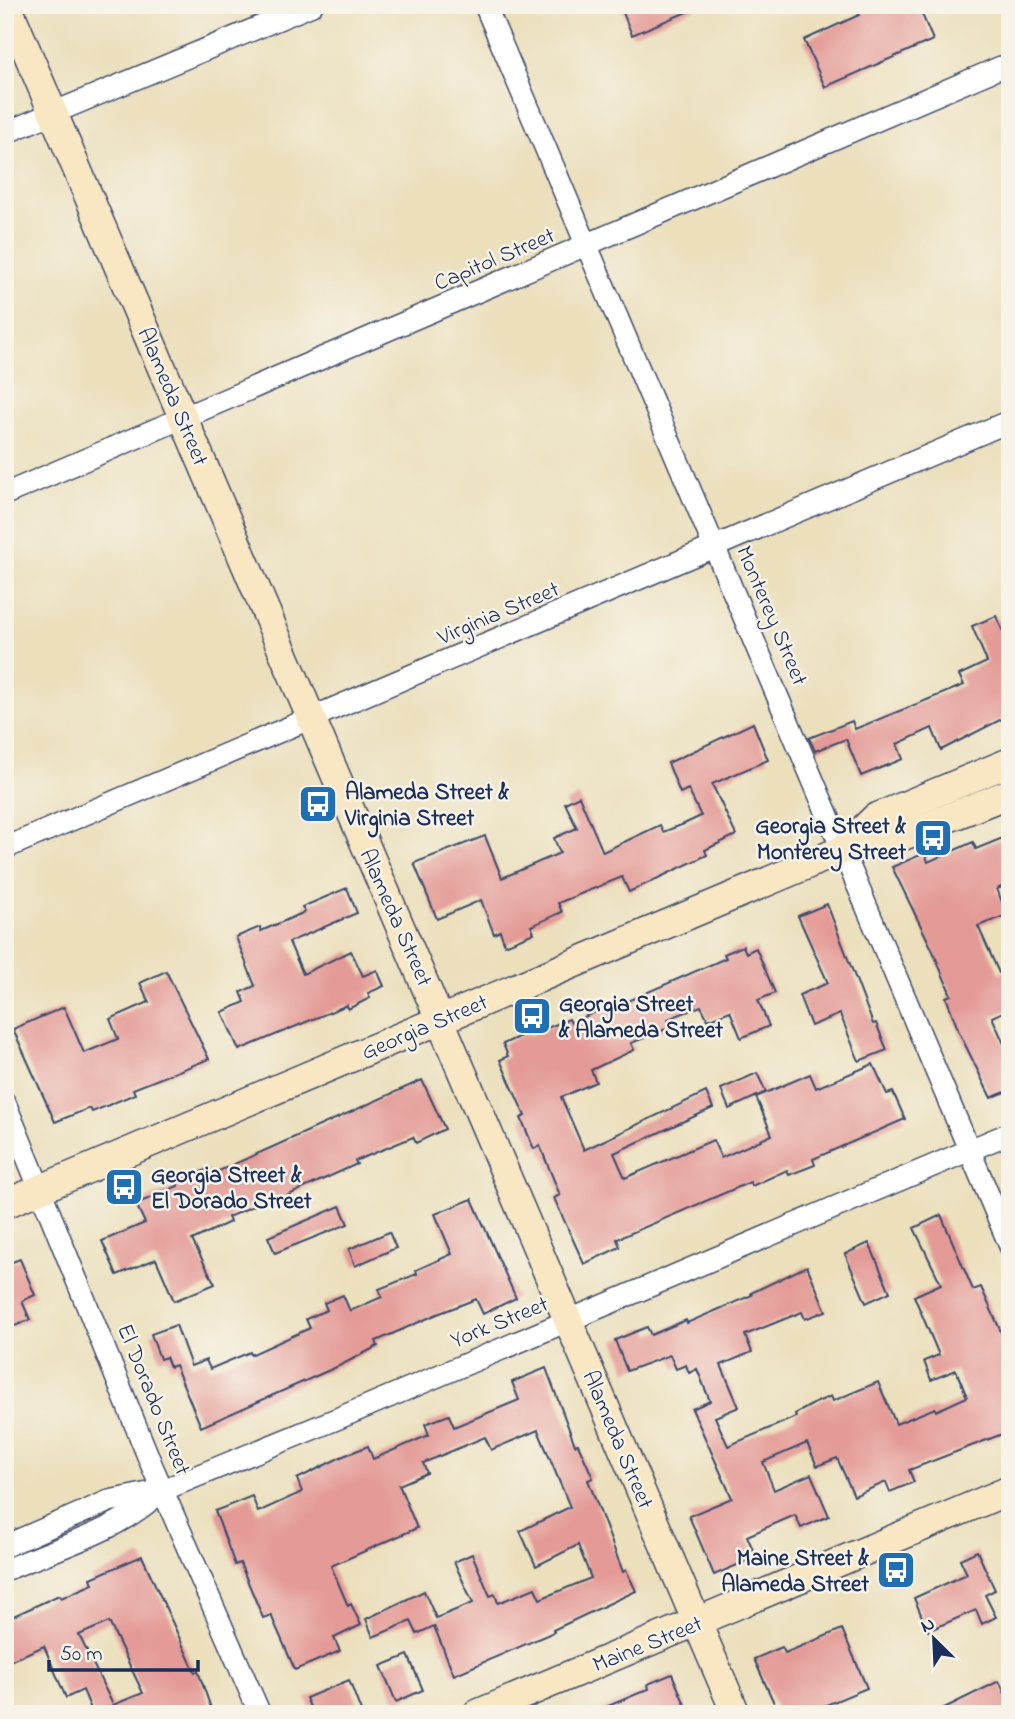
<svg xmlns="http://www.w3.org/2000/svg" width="1015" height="1719" font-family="'Indie Flower',sans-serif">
<rect width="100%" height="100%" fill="#f7f3e8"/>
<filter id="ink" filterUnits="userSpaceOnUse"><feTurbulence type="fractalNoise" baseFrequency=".0143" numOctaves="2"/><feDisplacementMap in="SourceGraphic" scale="14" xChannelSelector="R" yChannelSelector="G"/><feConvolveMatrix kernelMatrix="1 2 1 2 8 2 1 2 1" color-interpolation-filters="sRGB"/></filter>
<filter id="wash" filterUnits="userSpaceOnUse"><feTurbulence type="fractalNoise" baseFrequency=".00686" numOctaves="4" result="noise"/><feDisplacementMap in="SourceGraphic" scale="28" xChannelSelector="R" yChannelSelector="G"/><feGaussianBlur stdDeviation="1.57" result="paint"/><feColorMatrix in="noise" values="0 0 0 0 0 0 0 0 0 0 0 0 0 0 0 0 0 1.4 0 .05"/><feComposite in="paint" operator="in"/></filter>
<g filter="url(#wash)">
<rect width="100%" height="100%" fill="#ebdfbc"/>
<g id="blocks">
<g fill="#e49b97" fill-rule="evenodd">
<path d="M620 5H698L699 7 632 35Z"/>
<path d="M855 5H918L933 40 825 87 804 40 859 15Z"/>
<path d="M996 616 1010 646V715L941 750 932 728 897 744 903 759 861 776 846 739 815 751 809 738 852 721 855 729 964 685 959 675 987 662 972 626Z"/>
<path d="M753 723 768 760 712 784 736 835 705 850 707 855 629 892 622 877 558 903 562 912 531 926 534 933 505 945 500 931 494 934 481 900 437 919 414 863 485 836 502 878 560 853 554 838 577 828 565 803 579 796 603 852 660 825 663 832 684 824 701 816 688 789 680 793 668 763Z"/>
<path d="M1010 835V883L997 889 1007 915 978 926 999 973 1010 969V1009L992 1017 1010 1057V1090L991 1098 959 1032 946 997 951 995 932 949 892 867 925 853 928 862 973 842 976 849Z"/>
<path d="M347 888 357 913 289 942 303 974 351 951 363 976 377 970 384 986 368 993 370 998 348 1009 347 1005 239 1050 222 1012 245 1002 241 992 255 986 236 937 260 927 261 931 305 912 302 907Z"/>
<path d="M827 904 873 1024 876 1023 887 1050 859 1061 840 1014 811 1026 799 995 828 983 798 916Z"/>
<path d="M743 946 746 953 756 948 775 993 758 1000 769 1026 741 1038 730 1011 708 1020 701 1006 668 1019 671 1027 631 1043 634 1050 591 1070 596 1082 561 1097 584 1150 706 1092 713 1108 614 1153 625 1178 713 1140 721 1158 772 1135 756 1097 810 1074 816 1088 873 1064 887 1094 893 1092 905 1119 813 1159 815 1165 789 1175 787 1170 752 1186 750 1182 617 1239 620 1247 584 1264 554 1198 560 1195 540 1146 534 1149 521 1118 525 1116 500 1060 508 1056 503 1044 529 1032 530 1035 569 1019 571 1023 613 1004 614 1007 726 958 724 954Z"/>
<path d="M166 971 209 1059 133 1089 135 1094 92 1112 90 1108 55 1122 13 1029 64 1007 84 1053 118 1039 110 1019 149 1002 140 983Z"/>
<path d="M757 1073 766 1092 729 1109 721 1089Z"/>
<path d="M422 1080 445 1129 416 1143 413 1137 355 1161 357 1164 280 1199 278 1195 228 1217 230 1222 192 1240 215 1284 174 1301 156 1259 117 1275 102 1241 145 1223 136 1204 178 1186 177 1182 208 1169 210 1175Z"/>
<path d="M472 1199 516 1298 483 1314 476 1299 435 1315 376 1341 378 1346 341 1365 201 1427 175 1365 170 1367 166 1357 160 1359 151 1334 176 1325 191 1366 206 1360 210 1369 250 1352 251 1355 310 1328 306 1319 327 1310 324 1303 343 1295 350 1311 382 1297 379 1289 417 1274 416 1270 452 1254 435 1214Z"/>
<path d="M340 1206 348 1224 275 1253 268 1237Z"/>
<path d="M941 1215 973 1290 981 1287 1010 1352V1431L909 1470 914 1482 890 1492 886 1482 854 1496 837 1458 817 1466 807 1443 763 1462 774 1490 811 1474 829 1516 801 1528 795 1515 747 1536 756 1557 714 1575 689 1516 732 1498 692 1409 710 1401 697 1369 689 1373 686 1365 676 1369 670 1355 627 1371 615 1340 647 1327 651 1335 686 1320 687 1323 752 1295 751 1293 807 1266 826 1311 805 1319 802 1312 745 1335 752 1352 721 1365 739 1407 715 1417 728 1446 796 1417 795 1414 815 1403 831 1396 833 1401 878 1382 896 1424 935 1408 936 1411 967 1397 956 1370 931 1380 924 1361 939 1355 914 1296 941 1284 914 1228Z"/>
<path d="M389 1232 396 1248 355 1266 349 1249Z"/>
<path d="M869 1243 890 1292 866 1303 845 1254Z"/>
<path d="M20 1259 35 1295 22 1301 30 1320 12 1327 5 1311V1260L7 1264Z"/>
<path d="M546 1368 575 1445 578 1444 593 1478 588 1480 623 1572 626 1570 636 1591 553 1630 554 1632 454 1675 434 1626 417 1634 411 1621 373 1637 366 1619 424 1591 436 1618 473 1603 454 1562 472 1554 490 1596 495 1594 498 1603 535 1588 540 1599 591 1578 578 1545 536 1566 520 1531 570 1507 538 1430 491 1450 485 1437 423 1463 427 1473 399 1485 417 1528 331 1566 348 1606 351 1604 361 1625 334 1638 340 1651 295 1670 271 1615 263 1618 240 1563 235 1565 215 1511 252 1496 258 1512 302 1492 297 1479 341 1457 368 1446 373 1459 429 1435 425 1424 449 1415 454 1427 519 1400 512 1382Z"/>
<path d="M977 1551 995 1590 985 1595 996 1617 982 1624 976 1610 928 1631 914 1598 967 1574 960 1559Z"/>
<path d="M142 1556 195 1672 198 1671 213 1714H93L83 1690 66 1698 44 1646 5 1663V1620L59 1595 61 1598 93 1584 91 1578ZM109 1622 143 1693 113 1705 79 1635Z"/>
<path d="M842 1629 867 1688 819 1708 821 1714H779L754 1659 782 1647 785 1653Z"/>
<path d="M408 1655 423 1690 396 1702 381 1666Z"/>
<path d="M672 1674 689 1714H589L649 1689 648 1684Z"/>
<path d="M349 1680 362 1714H313L306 1698Z"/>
<path d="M999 1681 1010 1704V1714H932Z"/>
</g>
</g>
</g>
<g filter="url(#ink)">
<use href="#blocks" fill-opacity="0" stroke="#3a496c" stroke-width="2"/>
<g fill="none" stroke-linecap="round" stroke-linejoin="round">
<g stroke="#3a496c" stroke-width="24">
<g id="street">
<path d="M485 5 1010 1246"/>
<path d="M5 133 312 5"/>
<path d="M5 494 1001 67"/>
<path d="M5 848 1010 421"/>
<path d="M5 1103 152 1466 260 1714"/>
<path d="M5 1546 109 1501 163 1490 339 1418 1010 1133"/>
<path d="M5 1570C57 1548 120 1531 161 1491"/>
</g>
</g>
<g stroke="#3a496c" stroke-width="31">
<g id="secondary">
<path d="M7 5 736 1714"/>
<path d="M842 850 875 818 1010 762"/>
<path d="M5 1204 842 850 888 842 1010 793"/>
<path d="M477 1714 1010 1490"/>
</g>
</g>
<use href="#street" stroke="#fff" stroke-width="21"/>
<use href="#secondary" stroke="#f9e7c3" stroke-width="28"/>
</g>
</g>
<defs>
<g id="bus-square" transform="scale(2.0125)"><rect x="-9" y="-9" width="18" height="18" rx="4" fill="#1f6fb2" stroke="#f7f3e8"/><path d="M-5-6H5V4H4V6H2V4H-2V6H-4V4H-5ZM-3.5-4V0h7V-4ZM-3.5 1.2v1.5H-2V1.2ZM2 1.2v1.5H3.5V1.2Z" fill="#fff"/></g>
</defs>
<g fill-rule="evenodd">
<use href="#bus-square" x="318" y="804"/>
<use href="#bus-square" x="933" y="838"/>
<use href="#bus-square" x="532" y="1016"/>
<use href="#bus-square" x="124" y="1187"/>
<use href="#bus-square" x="896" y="1570"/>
</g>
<g text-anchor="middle" stroke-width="5" stroke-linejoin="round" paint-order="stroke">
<g font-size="23" fill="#1b2f5e" stroke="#f7f3e8">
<text transform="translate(494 258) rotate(-23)" y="8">Capitol Street</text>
<text transform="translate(174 396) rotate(67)" y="8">Alameda Street</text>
<text transform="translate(498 612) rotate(-23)" y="8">Virginia Street</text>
<text transform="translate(773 615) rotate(67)" y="8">Monterey Street</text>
<text transform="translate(397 917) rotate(66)" y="8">Alameda Street</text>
<text transform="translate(424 1026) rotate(-23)" y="8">Georgia Street</text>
<text transform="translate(499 1321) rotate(-22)" y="8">York Street</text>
<text transform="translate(155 1399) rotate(68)" y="8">El Dorado Street</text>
<text transform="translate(619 1439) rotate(67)" y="8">Alameda Street</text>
<text transform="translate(647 1643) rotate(-22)" y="8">Maine Street</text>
</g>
<g font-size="23" font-weight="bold" fill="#1b2f5e" stroke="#f7f3e8" text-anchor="start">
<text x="345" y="799">Alameda Street &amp;<tspan x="345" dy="26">Virginia Street</tspan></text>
<text x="906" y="833" text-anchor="end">Georgia Street &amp;<tspan x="906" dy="26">Monterey Street</tspan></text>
<text x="559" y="1011">Georgia Street<tspan x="559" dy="26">&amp; Alameda Street</tspan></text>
<text x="151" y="1182">Georgia Street &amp;<tspan x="151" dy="26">El Dorado Street</tspan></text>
<text x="869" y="1565" text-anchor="end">Maine Street &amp;<tspan x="869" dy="26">Alameda Street</tspan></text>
</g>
</g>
<rect width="1015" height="1719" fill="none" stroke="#f7f3e8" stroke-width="28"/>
<g transform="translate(934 1639) rotate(336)" stroke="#f7f3e8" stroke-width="5" paint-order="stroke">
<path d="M0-5L12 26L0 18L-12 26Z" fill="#1b2f5e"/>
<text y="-10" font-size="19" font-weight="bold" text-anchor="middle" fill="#1b2f5e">N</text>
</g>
<path d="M49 1660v10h149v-10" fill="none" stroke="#1b2f5e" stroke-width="3.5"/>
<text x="60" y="1660" font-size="21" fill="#1b2f5e" stroke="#f7f3e8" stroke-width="5" paint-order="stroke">50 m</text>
</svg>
